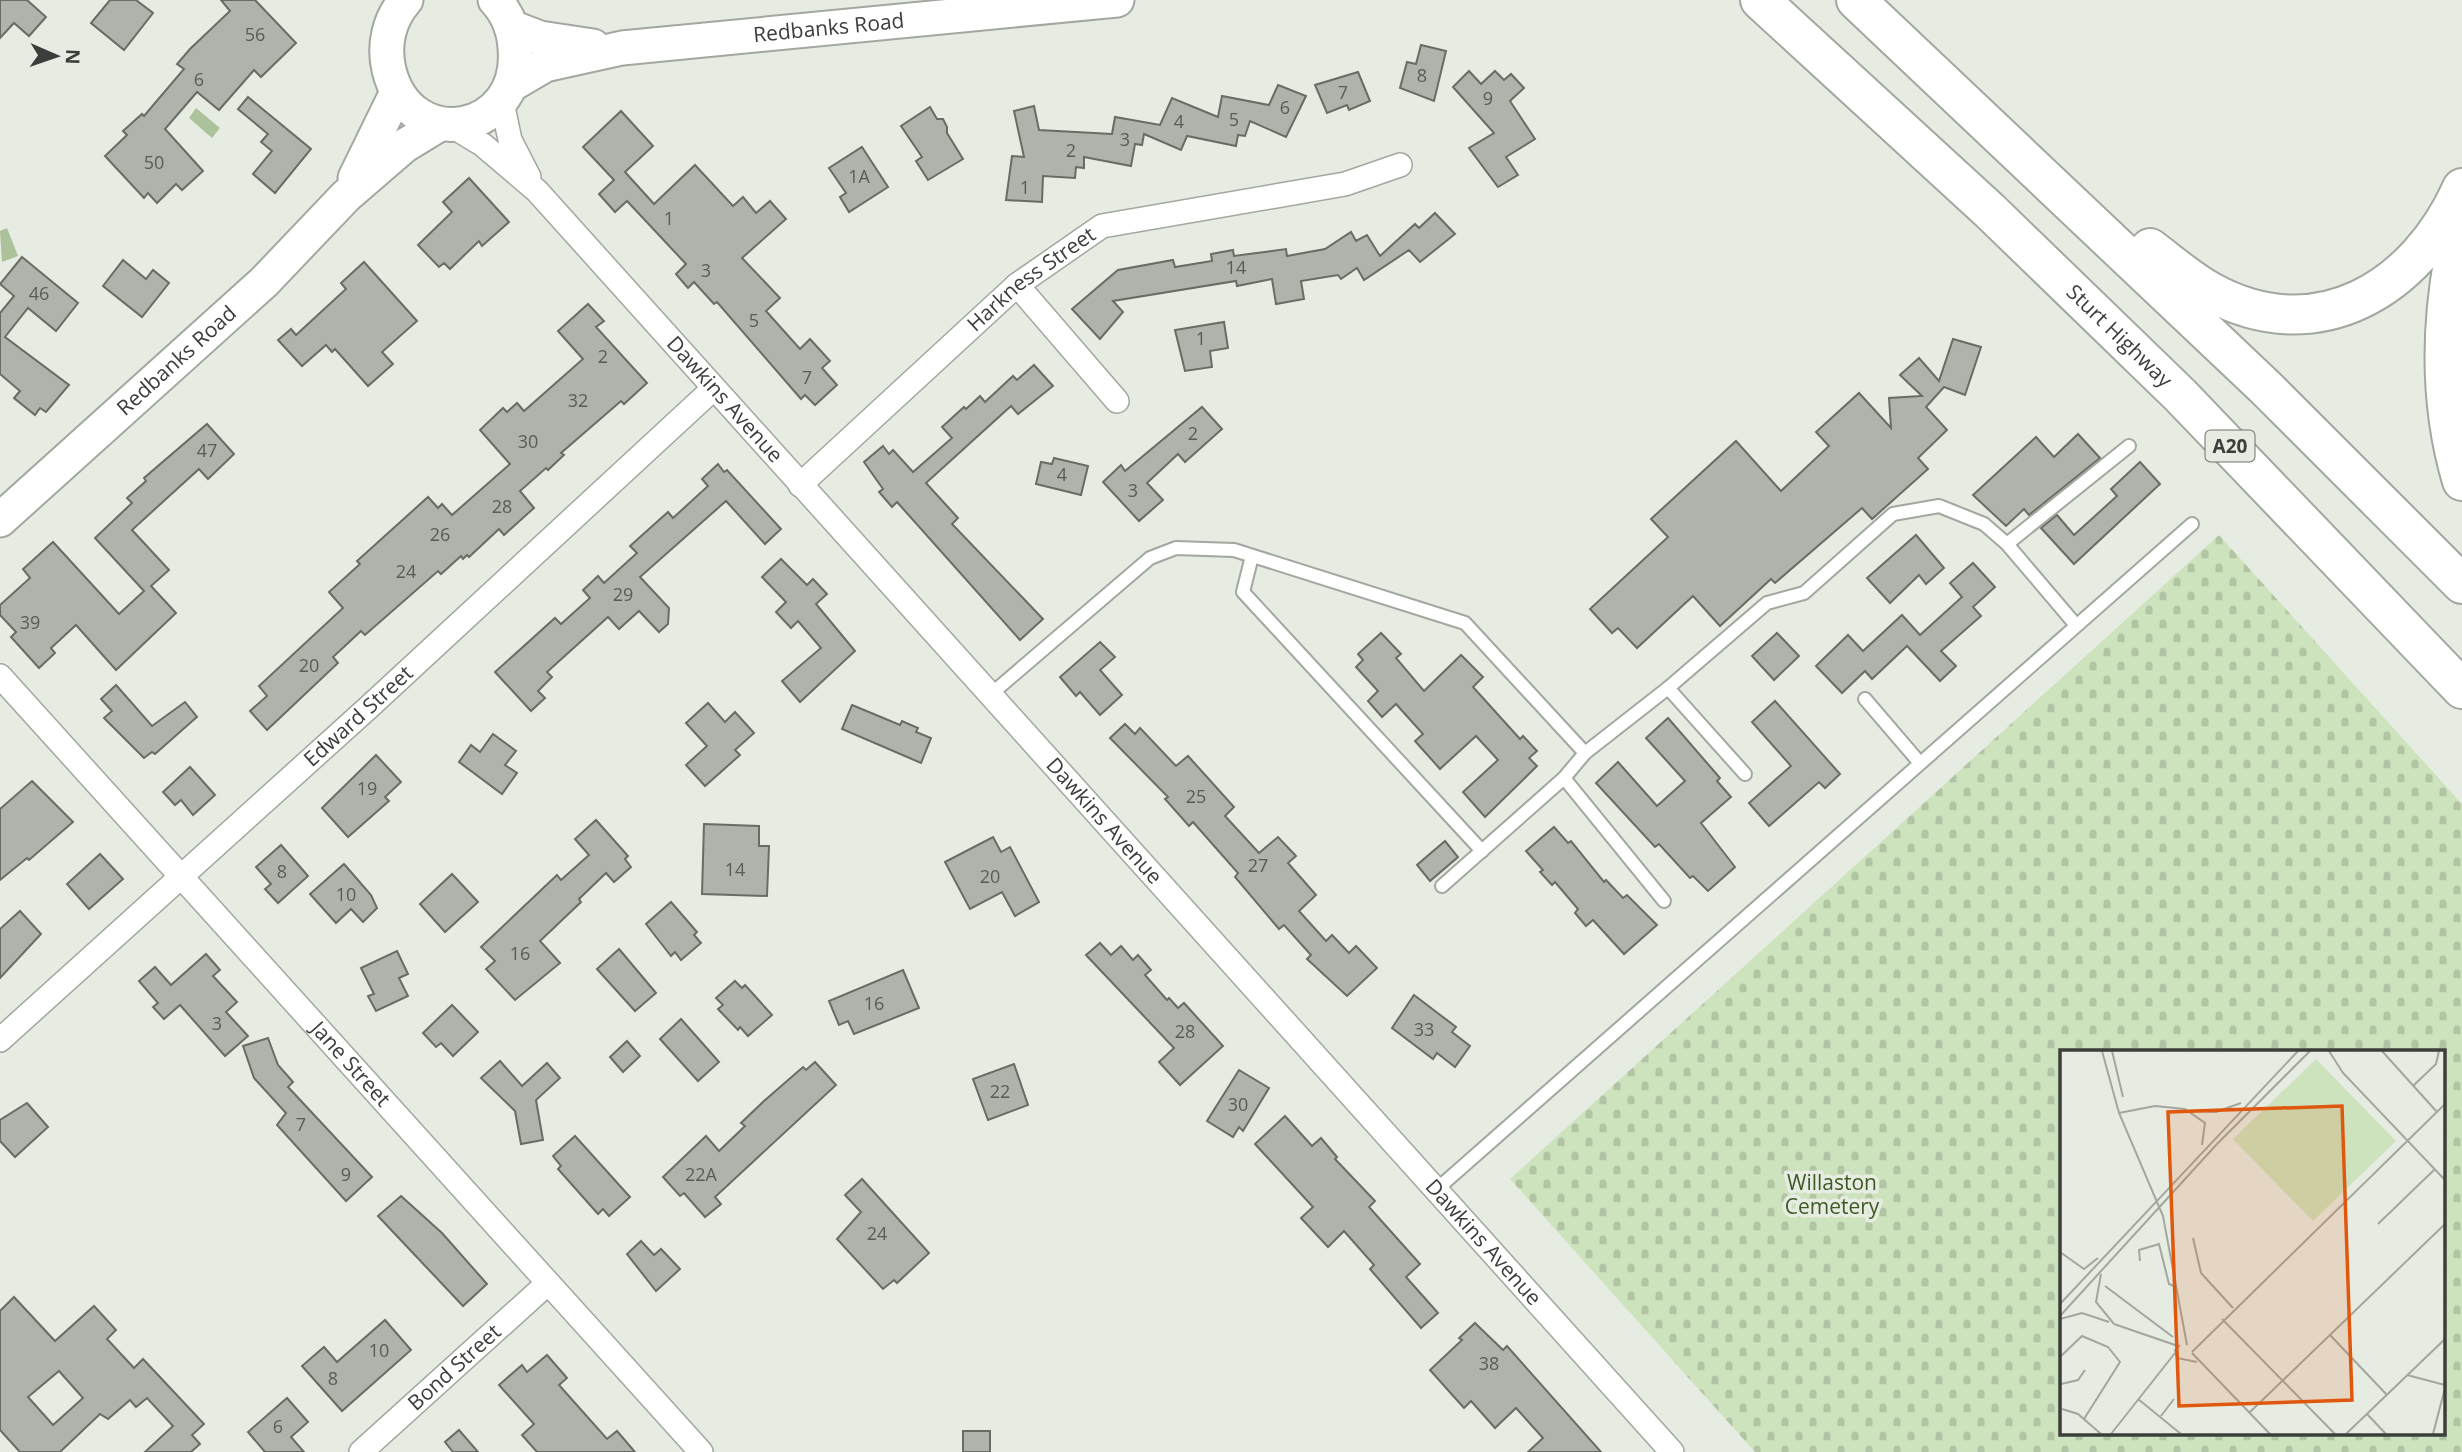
<svg xmlns="http://www.w3.org/2000/svg" width="2462" height="1452" font-family="'Open Sans',sans-serif">
<defs>
<pattern id="cemetery-stones" width="16" height="16" patternUnits="userSpaceOnUse" patternTransform="scale(1.75)"><rect width="16" height="16" fill="#cde3bd"/><path d="M2 7V4a2 2 0 0 1 4 0v3zM10 15v-3a2 2 0 0 1 4 0v3z" fill="#b1c4a3"/></pattern>
</defs>
<rect width="100%" height="100%" fill="#e7ece3"/>
<path fill="url(#cemetery-stones)" fill-rule="evenodd" d="M2219 535 2462 804V1452H1755L1510 1179ZM2061 1051H2443V1433H2061Z"/>
<g fill="#acc29b">
<path d="M196 108 220 128 212 138 189 118Z"/>
<path d="M7 228 18 256 2 262 0 231Z"/>
</g>
<g fill="#aeb4ab" stroke="#686c64" stroke-width="2" fill-rule="evenodd">
<path d="M0 0H27L46 17 29 36 14 23 0 38Z"/>
<path d="M110 0H136L153 13 124 50 91 23Z"/>
<path d="M221 0H255L296 43 261 77 254 70 219 110 197 92 165 129 203 171 182 190 176 184 157 203 148 193 144 198 105 156 127 135 123 131 142 114 144 116 184 69 177 64 190 49 230 11Z"/>
<path d="M1421 45 1446 51 1434 101 1400 88 1407 62 1416 64Z"/>
<path d="M1469 71 1481 84 1495 71 1504 80 1511 74 1524 88 1510 101 1535 139 1506 157 1518 175 1498 187 1469 148 1494 133 1453 87Z"/>
<path d="M1358 72 1370 101 1349 110 1347 105 1327 113 1315 85Z"/>
<path d="M1278 85 1306 96 1286 137 1250 121 1245 136 1238 135 1236 146 1187 136 1181 150 1144 134 1142 145 1135 144 1131 166 1084 157V168L1076 167 1075 178 1043 176 1042 202 1006 200 1012 156 1024 157 1014 111 1034 106 1039 130 1112 134 1115 117 1160 125 1172 98 1218 117 1222 96 1269 105Z"/>
<path d="M248 97 311 149 275 193 253 174 272 151 261 142 268 134 238 109Z"/>
<path d="M930 107 937 119H943L947 127V133L963 159 928 180 916 161 922 157 901 126Z"/>
<path d="M621 111 653 146 625 172 654 204 695 165 733 206 743 197 756 213 770 201 786 219 742 258 780 298 766 311 800 349 810 339 830 361 822 368 837 385 815 405 805 395 801 399 717 302 714 304 694 282 688 288 676 274 686 264 627 201 615 212 599 194 614 180 583 147Z"/>
<path d="M862 147 888 187 849 212 840 197 846 193 829 168Z"/>
<path d="M469 178 509 222 482 246 479 241 450 269 444 263 439 267 418 245 452 212 443 202Z"/>
<path d="M1435 213 1455 234 1420 262 1409 250 1364 280 1357 268 1341 279 1338 275 1301 281 1304 299 1276 304 1272 279 1237 286 1236 281 1113 301 1123 312 1100 339 1072 309 1118 270 1173 260 1175 267 1212 261 1211 254 1233 250 1234 256 1286 249 1287 256 1325 249 1351 232 1356 241 1367 235 1380 256 1415 224 1419 228Z"/>
<path d="M22 257 78 303 56 331 28 308 5 337 69 385 46 412 40 408 35 415 14 398 20 391 0 374V313L14 296 0 284Z"/>
<path d="M123 260 146 279 153 270 169 283 142 317 103 286Z"/>
<path d="M364 262 417 321 382 352 393 364 368 386 335 349 332 352 326 345 302 366 278 340 291 329 296 335 346 289 341 283Z"/>
<path d="M588 304 604 321 596 327 647 383 624 404 621 401 561 453 564 455 548 470 546 468 520 491 534 508 504 535 499 529 469 557 467 555 463 559 461 556 441 574 438 571 365 635 361 631 333 657 338 663 267 730 250 711 267 696 259 686 343 608 329 592 360 564 357 561 428 497 438 508 442 504 452 515 510 464 480 430 503 408 507 412 517 403 524 411 583 359 558 331Z"/>
<path d="M1224 322 1228 348 1210 351 1212 367 1185 371 1175 330Z"/>
<path d="M1953 339 1981 347 1965 395 1944 387 1926 407 1947 430 1918 458 1928 469 1872 519 1862 508 1775 583 1771 579 1720 626 1693 596 1637 648 1618 628 1612 633 1590 609 1668 537 1651 519 1736 441 1781 491 1829 446 1816 432 1859 393 1891 428 1889 398 1922 396 1900 375 1919 358 1939 381Z"/>
<path d="M1034 365 1053 386 1018 414 1011 406 926 483 958 518 952 524 1043 619 1020 640 897 502 892 507 879 492 883 489 864 462 883 446 889 454 893 450 913 472 952 438 942 427 964 407 966 409 980 396 985 402 1013 376 1017 380Z"/>
<path d="M1202 407 1222 429 1185 462 1178 454 1147 483 1163 500 1139 521 1103 482 1121 465 1125 471Z"/>
<path d="M207 424 234 454 208 479 199 469 132 530 169 570 151 586 176 613 116 670 76 625 51 648 55 653 39 668 11 637 16 632 0 615V605L30 578 23 569 53 542 119 614 144 591 95 538 132 503 127 498 146 481 144 478Z"/>
<path d="M2078 434 2100 458 2029 515 2024 509 2006 526 1973 495 2036 437 2054 457Z"/>
<path d="M1054 458 1088 466 1081 495 1036 484 1041 462 1052 464Z"/>
<path d="M2140 462 2160 484 2074 564 2041 528 2057 515 2074 535 2117 496 2111 489Z"/>
<path d="M718 464 724 472 727 470 781 529 765 544 726 501 640 577 669 608 668 624 659 632 639 611 619 629 608 617 547 672 552 677 538 691 545 698 531 711 495 672 555 618 561 624 590 598 583 590 598 576 604 583 637 553 630 546 668 512 673 518 708 486 702 479Z"/>
<path d="M1916 535 1944 568 1926 584 1919 575 1890 603 1867 578Z"/>
<path d="M781 559 807 585 813 579 827 594 816 604 855 651 800 702 782 681 821 648 798 621 791 628 776 612 786 602 762 577Z"/>
<path d="M1973 563 1995 587 1973 607 1981 616 1941 651 1956 666 1940 681 1907 646 1872 679 1865 671 1842 693 1816 666 1848 635 1863 651 1902 615 1920 635 1962 597 1950 583Z"/>
<path d="M1381 633 1401 654 1396 658 1424 691 1461 655 1483 677 1473 687 1520 739 1523 736 1537 751 1529 758 1537 766 1485 817 1463 792 1498 760 1476 736 1440 769 1415 741 1423 734 1396 704 1382 717 1368 701 1378 691 1356 667 1363 660 1358 654Z"/>
<path d="M1777 633 1799 656 1774 680 1752 656Z"/>
<path d="M1100 642 1115 657 1100 670 1122 695 1100 715 1080 692 1076 696 1060 677Z"/>
<path d="M116 685 152 726 185 702 197 717 155 754 152 752 144 758 104 718 112 711 101 699Z"/>
<path d="M1775 701 1840 774 1825 788 1819 782 1769 826 1749 803 1791 766 1752 722Z"/>
<path d="M708 703 725 722 735 712 754 733 735 750 740 755 705 786 686 765 707 746 686 723Z"/>
<path d="M852 705 900 725 902 721 918 728 916 732 931 738 921 763 842 729Z"/>
<path d="M1668 718 1720 778 1717 781 1731 797 1701 823 1735 867 1708 891 1693 876 1690 878 1659 844 1655 847 1596 783 1618 762 1657 806 1685 781 1646 738Z"/>
<path d="M1125 724 1135 734 1140 728 1176 766 1188 756 1234 807 1225 816 1259 853 1278 837 1296 856 1288 863 1316 895 1299 911 1326 941 1332 935 1349 953 1356 946 1377 968 1347 996 1307 959 1311 955 1284 925 1279 929 1235 877 1238 873 1193 822 1189 826 1165 799 1168 797 1110 738Z"/>
<path d="M493 734 516 751 505 765 517 773 502 794 459 762 471 745 480 752Z"/>
<path d="M376 755 401 782 385 797 389 801 348 837 322 808Z"/>
<path d="M190 767 215 795 193 815 181 800 175 805 163 792Z"/>
<path d="M32 781 73 822 29 860 27 858 0 880V809Z"/>
<path d="M596 820 628 856 625 859 631 867 614 882 606 873 579 899 581 902 540 941 560 963 515 1000 486 969 495 961 481 947 557 875 561 880 589 855 575 839Z"/>
<path d="M704 824 759 826V846H769L767 896 702 894Z"/>
<path d="M1554 827 1568 843 1571 841 1604 882 1606 880 1623 898 1627 895 1657 925 1624 954 1593 920 1586 926 1575 913 1578 909 1555 882 1552 885 1540 872 1543 870 1526 851Z"/>
<path d="M993 837 1001 852 1010 847 1039 902 1015 916 1002 892 970 909 945 862Z"/>
<path d="M1445 841 1458 857 1430 881 1417 865Z"/>
<path d="M281 845 308 876 278 903 265 889 271 884 256 867Z"/>
<path d="M100 854 123 879 89 909 67 884Z"/>
<path d="M344 864 371 895 377 908 363 922 351 909 336 923 310 894Z"/>
<path d="M452 874 478 902 445 932 420 904Z"/>
<path d="M671 902 697 932 694 935 701 943 681 960 675 952 671 956 646 924Z"/>
<path d="M20 911 41 934 0 978V929Z"/>
<path d="M1100 943 1111 955 1121 946 1133 960 1138 955 1151 970 1145 975 1167 1000 1169 998 1178 1008 1184 1003 1223 1046 1180 1085 1159 1062 1174 1048 1086 955Z"/>
<path d="M619 949 656 993 635 1011 597 969Z"/>
<path d="M397 951 408 974 399 978 408 996 376 1011 368 996 374 994 361 968Z"/>
<path d="M206 954 220 970 213 976 237 1002 226 1012 248 1036 225 1056 180 1005 164 1019 153 1007 158 1003 139 981 155 967 171 985Z"/>
<path d="M903 970 919 1008 854 1034 848 1021 839 1025 829 1001Z"/>
<path d="M735 981 742 988 745 985 772 1015 748 1036 740 1027 738 1030 718 1009 723 1005 716 998Z"/>
<path d="M1414 995 1456 1027 1452 1032 1470 1046 1455 1067 1437 1053 1433 1059 1392 1028Z"/>
<path d="M452 1005 478 1032 453 1056 441 1043 436 1047 423 1033Z"/>
<path d="M681 1019 719 1062 698 1081 660 1039Z"/>
<path d="M268 1038 278 1065 293 1082 288 1087 372 1177 346 1201 277 1125 286 1113 254 1078 243 1046Z"/>
<path d="M627 1041 640 1056 623 1072 610 1057Z"/>
<path d="M500 1061 522 1086 547 1063 560 1078 536 1100 543 1140 521 1144 515 1111 481 1078Z"/>
<path d="M815 1062 836 1085 715 1197 721 1204 705 1217 684 1193 680 1196 663 1177 706 1136 719 1151 745 1126 741 1123 764 1101 803 1067 806 1070Z"/>
<path d="M1014 1064 1028 1105 988 1120 973 1079Z"/>
<path d="M1239 1070 1269 1088 1243 1131 1239 1127 1233 1137 1207 1121Z"/>
<path d="M27 1103 48 1127 15 1157 0 1141V1120Z"/>
<path d="M1285 1116 1312 1146 1321 1138 1337 1157 1335 1159 1375 1201 1369 1207 1420 1264 1406 1277 1438 1313 1421 1328 1370 1269 1374 1265 1344 1231 1328 1247 1301 1218 1313 1207 1255 1144Z"/>
<path d="M575 1136 630 1197 609 1216 603 1209 598 1214 558 1169 561 1166 553 1156Z"/>
<path d="M862 1179 929 1253 897 1283 894 1280 883 1289 837 1239 861 1212 845 1195Z"/>
<path d="M401 1196 442 1233 487 1284 463 1306 378 1216Z"/>
<path d="M641 1241 654 1255 661 1249 680 1269 656 1291 627 1254Z"/>
<path d="M14 1297 55 1341 94 1306 116 1330 107 1339 134 1368 143 1359 204 1424 192 1435 200 1444 191 1452H145L173 1426 147 1398 136 1407 130 1400 108 1419 100 1414 60 1452H20L0 1430V1311ZM59 1371 83 1398 53 1425 28 1397Z"/>
<path d="M385 1320 411 1350 342 1411 302 1366 324 1347 337 1362Z"/>
<path d="M1475 1323 1503 1350 1507 1346 1601 1452H1528L1543 1438 1516 1408 1495 1428 1471 1401 1464 1408 1430 1370 1462 1340 1459 1338Z"/>
<path d="M547 1355 567 1378 559 1385 607 1439 617 1431 635 1452H537L522 1435 534 1424 499 1385 522 1365 527 1372Z"/>
<path d="M287 1398 308 1422 291 1437 304 1452H265L248 1432Z"/>
<path d="M459 1430 478 1452H453L445 1442Z"/>
<rect x="963" y="1431" width="27" height="21"/>
</g>
<g fill="none" stroke-linecap="round" stroke-linejoin="round">
<g stroke="#a2a79f" stroke-width="16">
<g id="lane">
<path d="M2007 544 2129 446"/>
<path d="M1252 556 1243 592 1482 851"/>
<path d="M1668 688 1745 774"/>
<path d="M990 695 1150 558 1176 548 1234 550 1465 623 1585 753"/>
<path d="M1865 699 1919 762"/>
<path d="M1564 778 1664 901"/>
<path d="M1442 886 1564 778 1585 753 1668 688 1767 603 1804 593 1893 514 1939 506 1984 524 2007 544 2075 624"/>
<path d="M1436 1190 2192 524"/>
</g>
</g>
<g stroke="#a2a79f" stroke-width="26">
<g id="street">
<path d="M502 102 510 140 529 177"/>
<path id="s1" d="M450 125 483 145 537 191 1672 1452"/>
<path d="M1017 285 1117 401"/>
<path id="s2" d="M800 485 1017 285 1102 226 1345 184 1400 165"/>
<path id="s3" d="M0 676 701 1452"/>
<path id="s4" d="M0 1040 369 707 713 389"/>
<path id="s5" d="M361 1452 548 1283"/>
</g>
</g>
<g stroke="#a2a79f" stroke-width="37">
<g id="secondary">
<path d="M406 0C389 19 383 45 389 70 410 155 523 135 515 48 514 29 508 14 495 0"/>
<path d="M511 27 540 38 593 46"/>
<path id="s6" d="M511 85 545 65 622 48 1117 0"/>
<path d="M355 178 397 92"/>
<path id="s7" d="M0 520 264 282 346 196 404 146 440 124"/>
</g>
</g>
<g stroke="#a2a79f" stroke-width="42">
<g id="highway">
<path id="s8" d="M1760 0 1990 211 2180 395 2462 689"/>
<path d="M1856 0 2266 388 2462 584"/>
<path d="M2462 219C2441 306 2436 394 2462 481"/>
<path d="M2150 248C2170 263 2189 280 2211 292 2317 350 2417 289 2462 188"/>
</g>
</g>
<use href="#lane" stroke="#fff" stroke-width="12"/>
<use href="#street" stroke="#fff" stroke-width="23"/>
<use href="#secondary" stroke="#fff" stroke-width="33"/>
<use href="#highway" stroke="#fff" stroke-width="38"/>
</g>
<g text-anchor="middle" stroke-width="7" stroke-linejoin="round" paint-order="stroke">
<g font-size="18" fill="#585c56">
<text x="255" y="41">56</text>
<text x="1422" y="82">8</text>
<text x="199" y="86">6</text>
<text x="1343" y="99">7</text>
<text x="1488" y="105">9</text>
<text x="1285" y="114">6</text>
<text x="1234" y="126">5</text>
<text x="1179" y="128">4</text>
<text x="1125" y="146">3</text>
<text x="1071" y="157">2</text>
<text x="154" y="169">50</text>
<text x="859" y="183">1A</text>
<text x="1025" y="194">1</text>
<text x="669" y="225">1</text>
<text x="1236" y="274">14</text>
<text x="706" y="277">3</text>
<text x="39" y="300">46</text>
<text x="754" y="327">5</text>
<text x="1201" y="345">1</text>
<text x="603" y="363">2</text>
<text x="807" y="384">7</text>
<text x="578" y="407">32</text>
<text x="1193" y="440">2</text>
<text x="528" y="448">30</text>
<text x="207" y="457">47</text>
<text x="1062" y="481">4</text>
<text x="1133" y="497">3</text>
<text x="502" y="513">28</text>
<text x="440" y="541">26</text>
<text x="406" y="578">24</text>
<text x="623" y="601">29</text>
<text x="30" y="629">39</text>
<text x="309" y="672">20</text>
<text x="367" y="795">19</text>
<text x="1196" y="803">25</text>
<text x="1258" y="872">27</text>
<text x="735" y="876">14</text>
<text x="282" y="878">8</text>
<text x="990" y="883">20</text>
<text x="346" y="901">10</text>
<text x="520" y="960">16</text>
<text x="874" y="1010">16</text>
<text x="217" y="1030">3</text>
<text x="1424" y="1036">33</text>
<text x="1185" y="1038">28</text>
<text x="1000" y="1098">22</text>
<text x="1238" y="1111">30</text>
<text x="301" y="1131">7</text>
<text x="346" y="1181">9</text>
<text x="701" y="1181">22A</text>
<text x="877" y="1240">24</text>
<text x="379" y="1357">10</text>
<text x="1489" y="1370">38</text>
<text x="333" y="1385">8</text>
<text x="278" y="1433">6</text>
</g>
<rect fill="#e7ece3" stroke="#6f726d" stroke-width="2" x="2205.5" y="430.5" width="49" height="31" rx="5"/>
<g font-size="19" font-weight="bold" fill="#3b3e3a">
<text x="2230" y="453">A20</text>
</g>
<g font-size="21" fill="#3b3e3a" stroke="#e7ece3">
<text dy="7" stroke="none"><textPath href="#s6" startOffset="326">Redbanks Road</textPath></text>
<text dy="7" stroke="none"><textPath href="#s2" startOffset="310">Harkness Street</textPath></text>
<text dy="7" stroke="none"><textPath href="#s8" startOffset="492">Sturt Highway</textPath></text>
<text dy="7" stroke="none"><textPath href="#s7" startOffset="238">Redbanks Road</textPath></text>
<text dy="7" stroke="none"><textPath href="#s1" startOffset="390">Dawkins Avenue</textPath></text>
<text dy="7" stroke="none"><textPath href="#s4" startOffset="483">Edward Street</textPath></text>
<text dy="7" stroke="none"><textPath href="#s1" startOffset="957">Dawkins Avenue</textPath></text>
<text dy="7" stroke="none"><textPath href="#s3" startOffset="523">Jane Street</textPath></text>
<text dy="7" stroke="none"><textPath href="#s1" startOffset="1524">Dawkins Avenue</textPath></text>
<text dy="7" stroke="none"><textPath href="#s5" startOffset="126">Bond Street</textPath></text>
</g>
<g font-size="21" fill="#3e5a23" stroke="#e7ece3">
<text x="1832" y="1190">Willaston<tspan x="1832" dy="24">Cemetery</tspan></text>
</g>
</g>
<g transform="translate(2060 1050)">
<rect width="385" height="385" fill="#e7ece3"/>
<path d="M256 9 336 91 253 171 173 89Z" fill="#cde3bd"/>
<path fill="none" stroke="#a2a69f" stroke-width="2" d="M42 1 59 63 103 166 127 295M52 1 63 47M269 1 283 23 385 130M322 1 377 62M353 36 376 14 379 1M125 59 145 73 142 95M134 61 156 62 181 53M59 63 95 56 125 59M318 174 375 119M133 188 141 223 173 258M0 202 24 219 38 208M80 211 79 200 99 194 109 234 116 237M41 224 36 252 54 274M45 236 113 287M0 254 238 1M0 266 157 94 250 1M0 269 22 263 49 272M162 269 275 384M54 274 118 296M270 285 327 345M120 295 115 300 117 308 137 312M132 302 385 54M132 303 210 384M0 307 22 286 48 297 60 312 24 369M347 325 385 335M0 331V369M1 334 18 330 25 320M78 349 121 384M2 359 18 364 41 384M190 362 385 174M307 364 326 384M101 366 114 349M51 384 115 303M286 384 385 289M373 384 385 338"/>
<path fill="#df580e" fill-opacity="0.15" stroke="#df580e" stroke-width="3.5" d="M282 56 292 350 119 356 108 62Z"/>
<rect width="385" height="385" fill="none" stroke="#3b3e3a" stroke-width="3.5"/>
</g>
<g transform="translate(56 56) rotate(92)" stroke="#e7ece3" stroke-width="5" paint-order="stroke">
<path d="M0-5L12 26L0 18L-12 26Z" fill="#3b3e3a"/>
<text y="-10" font-size="19" font-weight="bold" text-anchor="middle" fill="#3b3e3a">N</text>
</g>
</svg>
